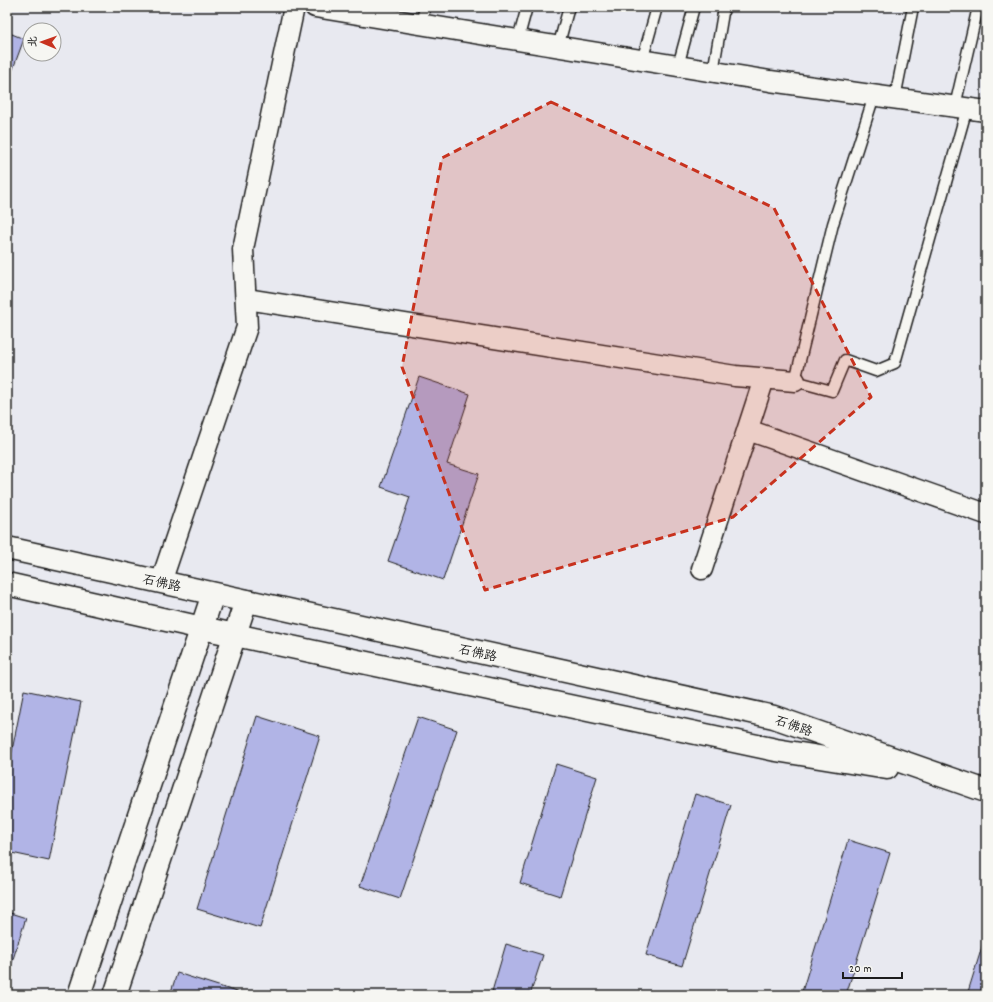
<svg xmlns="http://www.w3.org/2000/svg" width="993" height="1002" font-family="Dekko,'LXGW WenKai TC',sans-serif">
<rect width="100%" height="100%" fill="#e8e9f0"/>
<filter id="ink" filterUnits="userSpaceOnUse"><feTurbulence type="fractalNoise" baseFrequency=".025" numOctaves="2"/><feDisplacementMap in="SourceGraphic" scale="8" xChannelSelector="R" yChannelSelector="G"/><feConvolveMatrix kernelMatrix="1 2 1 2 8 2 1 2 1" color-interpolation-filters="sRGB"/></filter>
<g filter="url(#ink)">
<g fill="#b1b4e6" stroke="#1c1c1c">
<path d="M7 32 24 39 7 85Z"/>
<path d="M419 377 470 394 447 464 479 474 443 580 388 561 410 497 381 487Z"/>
<path d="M24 690 81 702 49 861 7 852V776Z"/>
<path d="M257 716 320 736 260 928 197 909Z"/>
<path d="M418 717 457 730 400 899 360 886Z"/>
<path d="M556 764 597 777 560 896 520 883Z"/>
<path d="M695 794 731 805 682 966 646 955Z"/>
<path d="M848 840 890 853 846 995H801Z"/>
<path d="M7 912 26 918 7 978Z"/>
<path d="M986 934V995H967Z"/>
<path d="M506 944 543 955 530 995H491Z"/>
<path d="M177 973 247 995H170Z"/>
</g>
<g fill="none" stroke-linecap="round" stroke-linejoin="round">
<g stroke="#1c1c1c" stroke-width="13">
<g id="lane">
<path d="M421 24 425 7"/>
<path d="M518 40 527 7"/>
<path d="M558 47 569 7"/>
<path d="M642 61 657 7"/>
<path d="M678 66 694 7"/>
<path d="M713 72 724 7"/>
<path d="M874 96 833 224 795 381 832 391 845 360 876 371 895 363 967 108"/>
<path d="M895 98 913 7"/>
<path d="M955 106 978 7"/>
</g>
</g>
<g stroke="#1c1c1c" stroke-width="23">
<g id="street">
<path d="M315 7 770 81 986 111"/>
<path d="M246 299 735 376 795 381"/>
<path d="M748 430 986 514"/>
<path d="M702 569 764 379"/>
<path d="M161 582 247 327 243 249 294 7"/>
</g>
</g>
<g stroke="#1c1c1c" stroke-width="25">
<g id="secondary">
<path d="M7 548 774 717 986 791"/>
<path d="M7 584 202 628 776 750 887 768"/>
<path d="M79 995 213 594"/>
<path d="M115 995 246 601"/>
</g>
</g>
<use href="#lane" stroke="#f6f6f2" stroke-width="10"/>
<use href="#street" stroke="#f6f6f2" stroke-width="20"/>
<use href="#secondary" stroke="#f6f6f2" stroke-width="22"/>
</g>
</g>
<path fill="#c8321e" fill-opacity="0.2" stroke="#c8321e" stroke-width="3" stroke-dasharray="8 5" stroke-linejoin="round" d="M551 102 774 208 871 397 733 517 485 590 402 367 442 158Z"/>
<g text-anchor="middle" stroke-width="3.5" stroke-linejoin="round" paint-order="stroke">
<g font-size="13" fill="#1c1c1c" stroke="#f6f6f2">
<text transform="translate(162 582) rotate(12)" y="5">石佛路</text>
<text transform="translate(478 652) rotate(12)" y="5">石佛路</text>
<text transform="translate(794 725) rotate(19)" y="5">石佛路</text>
</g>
</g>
<rect width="993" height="1002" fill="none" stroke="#f6f6f2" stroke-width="24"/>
<rect x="12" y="12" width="969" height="978" fill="none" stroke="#1c1c1c" stroke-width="1.5" filter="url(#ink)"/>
<g transform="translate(42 42) rotate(272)"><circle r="19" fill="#f6f6f2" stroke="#9f9f9c"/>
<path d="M0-3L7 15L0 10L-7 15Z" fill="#c8321e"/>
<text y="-6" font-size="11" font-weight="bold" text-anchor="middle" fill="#1c1c1c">北</text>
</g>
<path d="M843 972v6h59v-6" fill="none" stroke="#1c1c1c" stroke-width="2"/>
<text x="849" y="972" font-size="12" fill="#1c1c1c" stroke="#f6f6f2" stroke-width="3" paint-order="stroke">20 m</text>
</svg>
